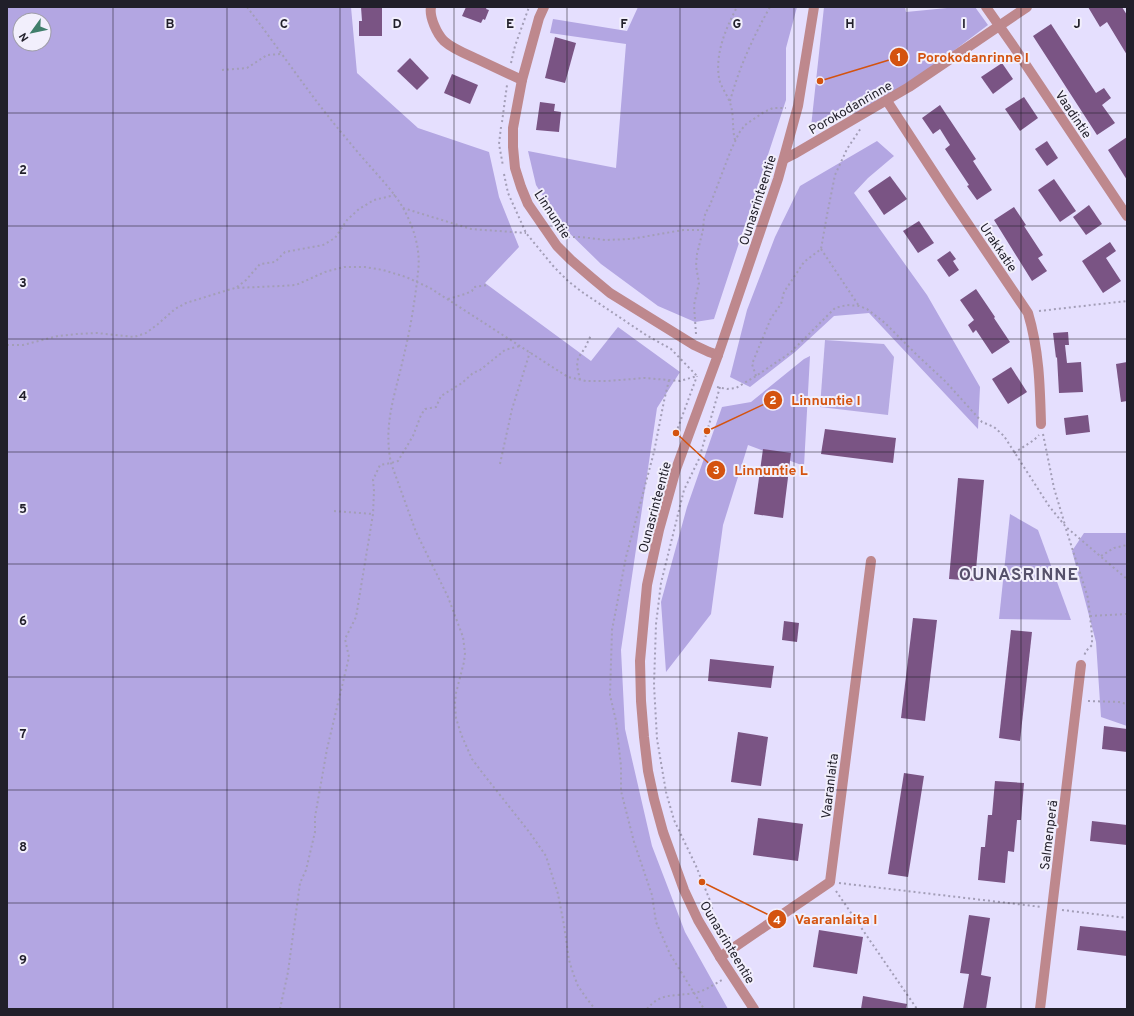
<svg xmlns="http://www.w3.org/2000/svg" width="1134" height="1016" font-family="Overpass,sans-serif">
<rect width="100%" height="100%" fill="#e5dffe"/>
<path fill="#b6aae2" d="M825 340 884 344 894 357 888 415 820 407Z"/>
<g fill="#b3a6e2" fill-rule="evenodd">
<path d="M7 7H351L357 73 418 128 489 152 499 197 519 247 485 283 591 361 618 327 680 372 657 408 621 650 625 729 652 846 685 932 728 1009H7ZM20 20H44V44H20Z"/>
<path d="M638 7H797L786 48V100L714 319 695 322 658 306 601 264 561 225 536 185 528 151 616 168 626 44 550 33 553 19 627 31Z"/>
<path d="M824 7H905L906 12 947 8 948 7H975L988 25 887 101 811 127Z"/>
<path d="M877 141 894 156 868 178 854 193 927 295 980 387 978 429 869 313 834 316 795 352 750 387 730 377 747 310 775 237 800 186Z"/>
<path d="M810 356 804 466 748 445 723 525 711 614 666 672 661 602 687 507 722 407 751 402 804 359Z"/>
<path d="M1010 514 1038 530 1071 620 999 619Z"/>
<path d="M1084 533H1127V726L1101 717 1096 642 1072 551Z"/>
</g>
<g fill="#7a5484">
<path d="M361 7H382V36H359V21H362Z"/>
<path d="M466 7H487L486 9 489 10 485 20 483 19 481 23 462 16Z"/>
<path d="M1088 7H1122L1127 15V55L1107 22 1100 27Z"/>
<path d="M1051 24 1096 93 1104 88 1111 98 1102 105 1115 123 1097 135 1033 36Z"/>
<path d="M555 37 576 43 565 83 545 78Z"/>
<path d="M410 58 429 78 417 90 397 71Z"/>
<path d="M1002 63 1013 79 993 94 981 77Z"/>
<path d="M452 74 478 85 470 104 444 93Z"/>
<path d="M1024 97 1038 118 1020 131 1005 109Z"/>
<path d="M540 102 555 104 554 111 561 112 559 132 536 130Z"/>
<path d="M940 105 976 159 973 161 992 190 977 200 967 186 969 185 945 149 950 145 940 129 933 134 922 118Z"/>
<path d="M1127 137V180L1108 150Z"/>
<path d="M1047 141 1058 158 1047 166 1035 149Z"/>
<path d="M890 176 907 199 884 215 868 191Z"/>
<path d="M1054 179 1076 211 1060 222 1038 190Z"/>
<path d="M1089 205 1102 224 1086 235 1073 217Z"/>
<path d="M1014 207 1026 225 1024 226 1043 255 1038 258 1047 271 1032 281 994 220Z"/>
<path d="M919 221 934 243 918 253 903 231Z"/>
<path d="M1110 242 1116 251 1106 258 1121 281 1103 293 1082 261Z"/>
<path d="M950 251 956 259 953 261 959 270 949 277 937 260Z"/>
<path d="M976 289 995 317 994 318 1010 342 992 354 976 330 973 333 968 325 974 320 960 300Z"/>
<path d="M1068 332 1069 345H1065L1067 363 1081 362 1083 392 1059 393 1057 357 1056 358 1053 333Z"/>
<path d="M1127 362V401L1121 402 1116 364Z"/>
<path d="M1011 367 1027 392 1008 404 992 379Z"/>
<path d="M1088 415 1090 432 1066 435 1064 418Z"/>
<path d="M825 429 896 438 893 463 821 454Z"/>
<path d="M763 449 791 453 783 518 754 514Z"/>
<path d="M958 478 984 480 975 581 949 579Z"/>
<path d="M913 618 937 620 925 721 901 718Z"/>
<path d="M784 621 799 623 797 642 782 640Z"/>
<path d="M1011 630 1032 632 1020 741 999 738Z"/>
<path d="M710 659 774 666 771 688 708 681Z"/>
<path d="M1104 726 1127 729V752L1102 749Z"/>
<path d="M738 732 768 737 761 786 731 782Z"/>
<path d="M904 773 924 776 908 877 888 874Z"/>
<path d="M995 781 1024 783 1021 820H1017L1014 852 1008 851 1005 883 978 880 981 847H985L988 815H992Z"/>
<path d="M758 818 803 824 798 861 753 855Z"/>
<path d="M1092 821 1127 825V845L1090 841Z"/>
<path d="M969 915 990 918 981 975 991 977 986 1009H963L969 974 960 973Z"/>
<path d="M1080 926 1127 931V956L1077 950Z"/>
<path d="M819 930 863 937 857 974 813 967Z"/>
<path d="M863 996 907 1004 906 1009H861Z"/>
</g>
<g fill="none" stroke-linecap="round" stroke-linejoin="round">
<g stroke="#a39eb7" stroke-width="2" stroke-dasharray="2 3" stroke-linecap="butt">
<path d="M247 7C277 46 305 88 336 126 347 139 358 153 369 165 381 179 394 192 403 208 414 227 421 251 418 272 415 301 410 331 403 359 395 395 383 425 391 463L416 532 448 597 463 637 465 653 464 662 456 693 455 704 456 718 461 734 472 759 481 771 530 833 546 856 558 894 564 925 569 960 573 973 578 986 587 999 595 1009"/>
<path d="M511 63 515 46 529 7"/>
<path d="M222 70 247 68 267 55 281 54"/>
<path d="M730 101C739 68 753 37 770 7"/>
<path d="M502 122 507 85"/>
<path d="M501 127 499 144 503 166"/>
<path d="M735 140C732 129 734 117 731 106 729 97 720 86 719 78 715 53 726 28 737 7"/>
<path d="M504 174 508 193 526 233 554 267 568 281 582 292 646 335 671 349 698 377"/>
<path d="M403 208 471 229 526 233"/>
<path d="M563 237H581L605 240 631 239 683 230H703"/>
<path d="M821 249 859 306"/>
<path d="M237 287 246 280 260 264 275 262 285 252 323 245 335 238 347 220 359 209 374 200 395 195"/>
<path d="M448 299 465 294 472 291 474 287 487 285"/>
<path d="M1039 311 1127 301"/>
<path d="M696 334 694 305 699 283 696 266 697 254 703 230 704 218 706 212 710 205 731 150 739 133 745 125 764 112 773 108H786"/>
<path d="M7 345H23L58 336 77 334 97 333 134 337 146 333 158 324 175 309 186 303 228 290 235 288 281 286 296 285 325 272 344 267H365L383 270 406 277 430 288 557 370 568 377 586 381H607L645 378 680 381 697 376"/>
<path d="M756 376 752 364 771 318 781 304 784 292 804 262 821 249 827 215 835 175 847 149 861 128"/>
<path d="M580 380 577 366 578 358 585 348 591 335"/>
<path d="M669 380 664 401 654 452 626 557 612 630 610 695 616 721 621 766V791L634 842 652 895 656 922 670 954 704 1009"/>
<path d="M717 387 727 389 736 388 756 376 790 353 835 308 847 305 859 306 867 309 885 323 917 355 946 382 982 422 994 427 1004 436 1049 506 1066 527 1127 579"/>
<path d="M720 387 699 459 684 490 661 583 656 624 654 685 657 739 666 792 674 820 696 866 711 903 715 923 726 941"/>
<path d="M676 433 697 376"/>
<path d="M1043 434 1054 488 1065 525"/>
<path d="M1014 453 1034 440 1039 435"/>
<path d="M500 464 512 409 530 352"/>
<path d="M334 511 373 514"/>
<path d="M1066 529 1088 598 1092 635V645L1086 651 1084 656"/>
<path d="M1101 556 1114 548 1127 545"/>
<path d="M1090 616 1127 614"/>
<path d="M1088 701 1119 702 1127 704"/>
<path d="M839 883 1042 907"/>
<path d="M836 891 917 1009"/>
<path d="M1062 910 1127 918"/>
<path d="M280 1009 288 972 300 883 306 870 315 832V817L327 749 349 657 345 639 356 617 373 514 374 491 373 480 380 465 391 463 398 461 413 436 421 415 425 409 436 407 441 396 462 383 473 373 480 370 505 350 520 346"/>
<path d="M647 1009C661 992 673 997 693 993 703 992 713 985 722 980"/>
</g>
<g stroke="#be888d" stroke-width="10">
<path d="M431 7C429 17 437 34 444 41 453 49 466 54 477 59 492 66 507 73 522 80"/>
<path d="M544 7 539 18 522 80 513 128V147L515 168 521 187 528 204 557 246 571 260 592 278 610 293 694 345 709 352 718 355"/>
<path d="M986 7 1014 47 1127 216"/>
<path d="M887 101 951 199 1028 313C1039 350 1040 385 1041 424"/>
<path d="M784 159 796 153 909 87 1027 7"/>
<path d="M720 957 830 882 871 561"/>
<path d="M1040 1009 1081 665"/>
</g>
<path stroke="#be888d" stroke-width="10" d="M754 1009 720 957 698 920 684 890 663 832 654 799 648 771 644 737 641 701 640 661 647 585 659 530 676 469 718 355 778 179 798 106 814 7"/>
</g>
<path fill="none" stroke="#211f2a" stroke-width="1" stroke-opacity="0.55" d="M113 7V1009M227 7V1009M340 7V1009M454 7V1009M567 7V1009M680 7V1009M794 7V1009M907 7V1009M1021 7V1009M7 113H1127M7 226H1127M7 339H1127M7 452H1127M7 564H1127M7 677H1127M7 790H1127M7 903H1127"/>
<g text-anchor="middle" stroke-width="4" stroke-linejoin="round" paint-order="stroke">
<g font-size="13" fill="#211f2a" stroke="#f2effc">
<text transform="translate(850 107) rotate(-30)" y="5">Porokodanrinne</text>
<text transform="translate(1074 114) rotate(56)" y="5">Vaadintie</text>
<text transform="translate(757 200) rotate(-72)" y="5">Ounasrinteentie</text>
<text transform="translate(553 214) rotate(57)" y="5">Linnuntie</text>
<text transform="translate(999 247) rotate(56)" y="5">Urakkatie</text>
<text transform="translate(654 507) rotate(-75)" y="5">Ounasrinteentie</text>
<text transform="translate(829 786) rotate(-83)" y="5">Vaaranlaita</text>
<text transform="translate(1048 835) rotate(-83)" y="5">Salmenperä</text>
<text transform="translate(728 942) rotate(59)" y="5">Ounasrinteentie</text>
</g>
<g font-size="17" font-weight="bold" letter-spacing="1" fill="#56516b" stroke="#f2effc">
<text x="1019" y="580">OUNASRINNE</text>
</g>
</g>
<g font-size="13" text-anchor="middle" font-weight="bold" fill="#211f2a" stroke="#f2effc" stroke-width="4" stroke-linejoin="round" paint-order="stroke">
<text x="170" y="28">B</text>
<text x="284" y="28">C</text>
<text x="397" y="28">D</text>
<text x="510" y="28">E</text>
<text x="624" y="28">F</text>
<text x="737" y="28">G</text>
<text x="850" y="28">H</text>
<text x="964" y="28">I</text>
<text x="1077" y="28">J</text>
<text x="23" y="174">2</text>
<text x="23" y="287">3</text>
<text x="23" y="400">4</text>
<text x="23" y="513">5</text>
<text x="23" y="625">6</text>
<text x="23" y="738">7</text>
<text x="23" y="851">8</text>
<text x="23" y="964">9</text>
</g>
<path fill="none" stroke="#d4530f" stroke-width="1.5" d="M820 81L899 57M707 431L773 400M676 433L716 470M702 882L777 919"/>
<g fill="#d4530f" stroke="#f2effc" stroke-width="1.5">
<circle cx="820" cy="81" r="4"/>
<circle cx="707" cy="431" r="4"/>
<circle cx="676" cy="433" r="4"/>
<circle cx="702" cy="882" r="4"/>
<circle cx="899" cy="57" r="10"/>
<circle cx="773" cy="400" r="10"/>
<circle cx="716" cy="470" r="10"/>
<circle cx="777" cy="919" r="10"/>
</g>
<g font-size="12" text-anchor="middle" font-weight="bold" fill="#fff">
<text x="899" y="61">1</text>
<text x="773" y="404">2</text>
<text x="716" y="474">3</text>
<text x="777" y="924">4</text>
</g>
<g font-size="14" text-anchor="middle" font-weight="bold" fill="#d4530f" stroke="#f2effc" stroke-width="4" stroke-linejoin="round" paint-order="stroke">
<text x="973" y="62">Porokodanrinne I</text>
<text x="826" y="405">Linnuntie I</text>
<text x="771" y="475">Linnuntie L</text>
<text x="836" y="924">Vaaranlaita I</text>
</g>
<rect width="1134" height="1016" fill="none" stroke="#211f2a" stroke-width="16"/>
<g transform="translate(32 32) rotate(237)"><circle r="19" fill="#f2effc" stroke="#9e9ca8"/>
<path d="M0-3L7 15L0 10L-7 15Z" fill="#407e6b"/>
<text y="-6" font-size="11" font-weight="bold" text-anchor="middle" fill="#211f2a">N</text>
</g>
</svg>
